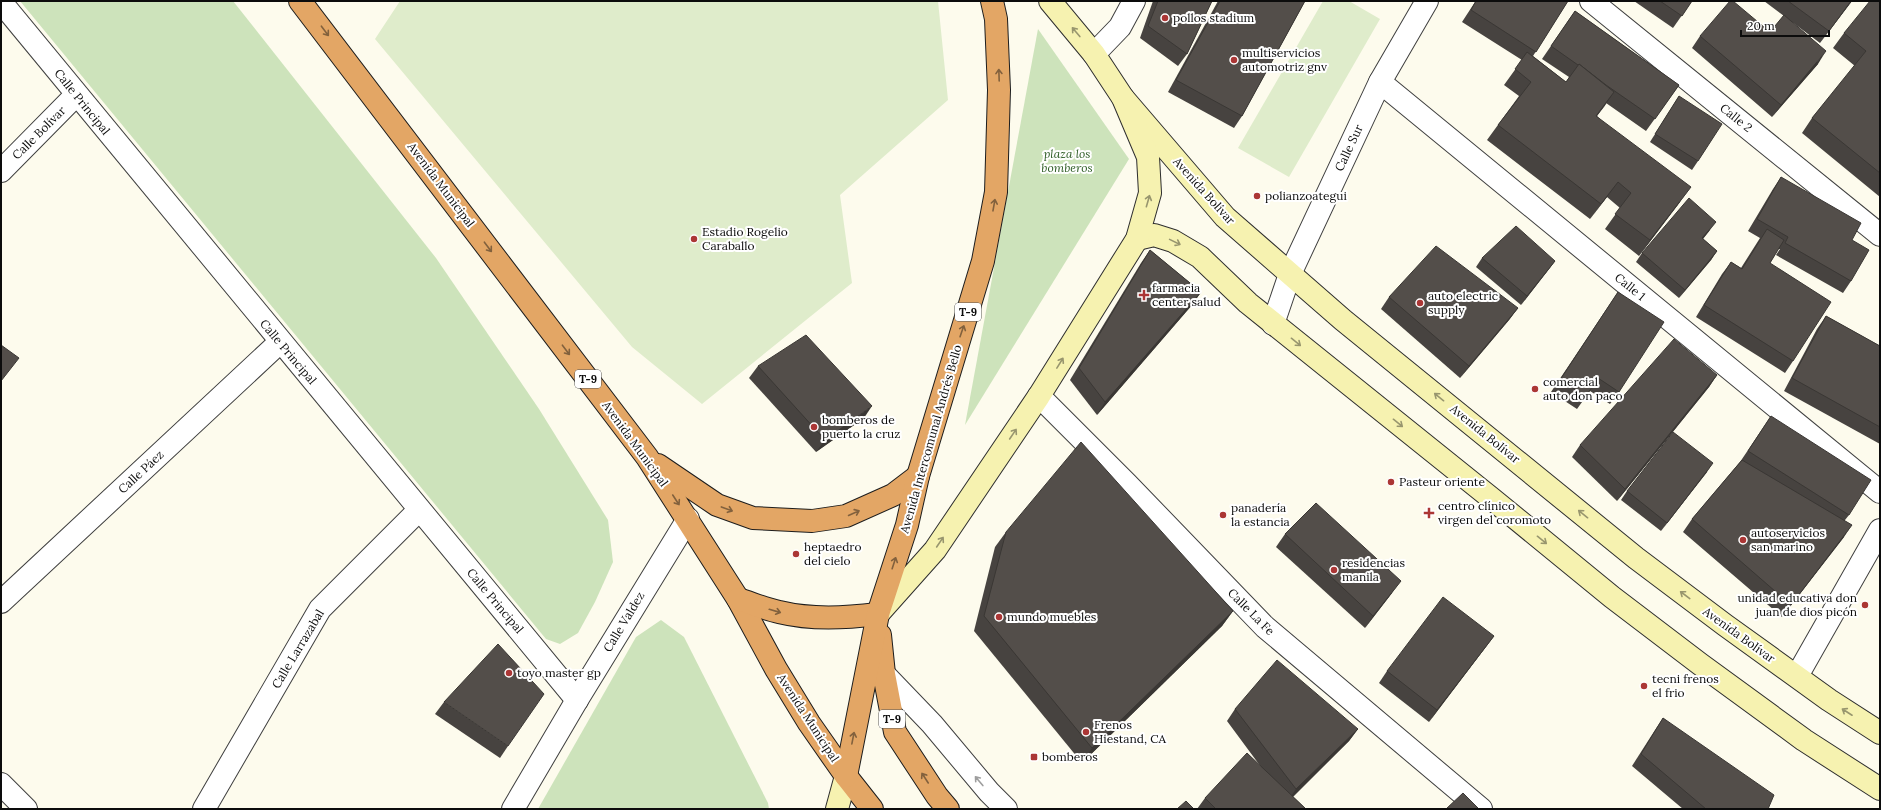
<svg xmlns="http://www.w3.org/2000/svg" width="1881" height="810" font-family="Lora,serif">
<rect width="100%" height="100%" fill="#fdfbed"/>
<g fill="#cde3bb">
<path d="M20 1H233L436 258 539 409 608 520 613 562 595 602 578 633 560 644 546 639Z"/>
<path d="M1038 29 1129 159 965 425Z"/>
<path d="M661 620 684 637 768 803 769 809H538L636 637Z"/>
</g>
<g fill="#dfeccb">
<path d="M400 1H938L948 100 840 195 852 283 702 404 632 347 375 39Z"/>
<path d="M1323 1H1349L1380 19 1289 177 1238 148Z"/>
</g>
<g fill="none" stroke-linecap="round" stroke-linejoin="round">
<g stroke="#3f3f3f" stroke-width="24">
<g id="street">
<path d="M1591 1 1880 235"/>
<path d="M1 2 577 700"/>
<path d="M1094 54 1120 27 1134 1"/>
<path d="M1380 82 1880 492"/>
<path d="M1 171 76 95"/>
<path d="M1273 324 1290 274 1380 82 1427 1"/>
<path d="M1039 396 1127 484 1265 627 1481 809"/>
<path d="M1 602 280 342"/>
<path d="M884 674 932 724 989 792 1006 809"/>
<path d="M1797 676 1880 530"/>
<path d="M1 784 26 809"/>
<path d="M204 809 320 609 419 510"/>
<path d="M513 809 577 700 688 519"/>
</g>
</g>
<g stroke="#2e2e2e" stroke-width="24">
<g id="secondary">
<path d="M1123 98 1225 217 1343 320 1636 558 1725 625 1829 700 1880 733"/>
<path d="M1137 239 1154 235 1173 241 1200 257 1248 303 1491 498 1612 597 1700 664 1804 740 1880 789"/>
<path d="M878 614 935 550 1039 396 1137 239 1150 193 1148 157 1123 98 1094 54 1050 1"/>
<path d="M837 809 846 776"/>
</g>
</g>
<g stroke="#1d1d1d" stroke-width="24">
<g id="highway">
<path d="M300 1 647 457 738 599 776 669 809 723 846 776 872 809"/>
<path d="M658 465 717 505 753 518 812 521 846 516 893 495 918 476"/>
<path d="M738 599C751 603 765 609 779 612 812 620 845 618 878 614"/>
<path d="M880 635 884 674 895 732 937 796 948 809"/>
<path d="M846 776 878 614 907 525 918 476 983 261 996 192 999 90 996 19 992 1"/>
</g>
</g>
<use href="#street" stroke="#fff" stroke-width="22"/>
<use href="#secondary" stroke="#f6f2b0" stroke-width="22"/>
<use href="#highway" stroke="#e3a665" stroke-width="22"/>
</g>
<g fill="#474340">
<path d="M1153 1H1212L1187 54 1178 66 1140 38Z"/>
<path d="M1218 1H1305L1242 116 1234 128 1168 92Z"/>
<path d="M1473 1H1568L1533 56 1566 82 1569 77 1542 59 1575 11 1679 85 1646 131 1606 103 1597 116 1680 202 1639 256 1605 229 1620 208 1607 197 1590 219 1487 140 1519 96 1504 85 1522 60 1462 22 1475 2Z"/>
<path d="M1634 1H1692L1673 28Z"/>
<path d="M1764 1H1852L1820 43 1792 22 1818 64 1772 117 1692 48 1700 36 1770 32 1784 16Z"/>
<path d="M1880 1V197L1802 133 1812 118 1855 66 1833 48 1844 33Z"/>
<path d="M1679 96 1698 161 1692 170 1650 142Z"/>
<path d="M1781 177 1852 240 1851 281 1843 293 1776 255 1780 249H1778L1770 263 1793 361 1785 373 1696 317 1722 274 1731 262 1741 268 1760 238 1748 231 1773 189Z"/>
<path d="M1710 230 1703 239 1717 251 1711 260 1679 298 1636 262 1642 253Z"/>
<path d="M1150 250 1201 292 1192 305 1097 415 1070 380 1141 263Z"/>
<path d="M1482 258 1555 261 1549 269 1521 305 1476 267Z"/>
<path d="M1618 292 1619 392 1610 404 1590 391 1577 409 1551 392Z"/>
<path d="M1389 297 1518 308 1509 320 1460 378 1381 309Z"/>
<path d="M1826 316 1880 346V444L1784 391 1817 329Z"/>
<path d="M758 366 864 418 816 452 749 378Z"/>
<path d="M1717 375 1709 387 1617 501 1572 457 1580 445Z"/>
<path d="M1771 416 1849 515 1845 520 1844 537 1782 617 1683 532 1692 519 1740 462Z"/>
<path d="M1707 472 1661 531 1621 500 1627 491Z"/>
<path d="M1006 532 1233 611 1222 626 1082 763 974 631 995 547Z"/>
<path d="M1285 534 1392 593 1365 628 1276 547Z"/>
<path d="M1494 636 1485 648 1429 722 1379 683 1387 671Z"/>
<path d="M444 702 508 746 500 758 435 714Z"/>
<path d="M1235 709 1358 729 1349 741 1293 797 1306 809H1197L1205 798 1261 767 1227 721Z"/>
<path d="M1663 718 1768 809H1683L1632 766 1655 730Z"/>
</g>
<g fill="#3a3734">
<path d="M1851 1H1852L1820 43 1829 31Z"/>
<path d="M1826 51 1818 64 1772 117 1781 105Z"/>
<path d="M1614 92 1604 107 1585 131 1596 116Z"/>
<path d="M1618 182 1607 197 1590 219 1601 204Z"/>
<path d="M1691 187 1680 202 1639 256 1650 240Z"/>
<path d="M1716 222 1710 230 1696 247 1702 238Z"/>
<path d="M1717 251 1711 260 1679 298 1685 290Z"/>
<path d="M1555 261 1549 269 1521 305 1527 296Z"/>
<path d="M1201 292 1192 305 1097 415 1105 402Z"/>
<path d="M1518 308 1509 320 1460 378 1469 366Z"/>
<path d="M1717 375 1709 387 1617 501 1625 489Z"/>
<path d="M872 406 864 418 816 452 825 440Z"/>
<path d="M1713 463 1707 472 1661 531 1667 523Z"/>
<path d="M1852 525 1844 537 1782 617 1791 605Z"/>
<path d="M1401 581 1392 593 1365 628 1373 616Z"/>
<path d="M1233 611 1222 626 1082 763 1092 748Z"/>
<path d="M1494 636 1485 648 1429 722 1437 710Z"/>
<path d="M1358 729 1349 741 1287 802 1296 789Z"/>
</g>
<g fill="#534e4a" stroke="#3a3734">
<path d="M1158 1H1212L1187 54 1148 26Z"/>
<path d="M1220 1H1305L1242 116 1176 80Z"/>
<path d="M1476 1H1568L1536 52 1471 10Z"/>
<path d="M1660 1H1692L1682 16Z"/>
<path d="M1730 1H1733L1770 32 1784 15 1826 51 1781 105 1700 36Z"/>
<path d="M1788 1H1851L1829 31Z"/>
<path d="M1870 1H1880V173L1812 118 1866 51 1844 33Z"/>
<path d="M1575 11 1679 85 1655 119 1606 85 1579 64 1578 65 1551 46Z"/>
<path d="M1527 52 1566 82 1579 64 1614 92 1596 116 1691 187 1650 240 1615 214 1631 193 1618 182 1601 204 1498 125 1531 82 1515 69Z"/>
<path d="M1679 96 1722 124 1698 161 1655 134Z"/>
<path d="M1781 177 1861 223 1852 240 1869 250 1851 281 1785 243 1788 237 1757 219Z"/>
<path d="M1689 198 1716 222 1702 238 1717 251 1685 290 1642 253Z"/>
<path d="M1516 226 1555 261 1527 296 1482 258Z"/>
<path d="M1767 229 1784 240 1770 263 1831 302 1793 361 1704 305 1731 262 1742 269Z"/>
<path d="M1436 246 1518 308 1469 366 1389 297Z"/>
<path d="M1150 250 1201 292 1105 402 1079 368Z"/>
<path d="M1618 292 1664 322 1619 392 1598 378 1586 396 1560 380Z"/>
<path d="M1826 316 1880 346V427L1792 378Z"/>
<path d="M806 335 872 406 825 440 758 366Z"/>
<path d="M1674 339 1717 375 1625 489 1580 445Z"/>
<path d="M1 345 19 358 1 381Z"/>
<path d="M1771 416 1871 480 1849 515 1748 451Z"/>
<path d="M1673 432 1713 463 1667 523 1627 491Z"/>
<path d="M1081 442 1233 611 1092 748 984 616 1006 532Z"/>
<path d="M1742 460 1852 525 1791 605 1692 519Z"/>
<path d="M1316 503 1401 581 1373 616 1285 534Z"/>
<path d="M1443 597 1494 636 1437 710 1387 671Z"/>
<path d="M498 644 544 694 508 746 444 702Z"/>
<path d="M1277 660 1358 729 1296 789 1235 709Z"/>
<path d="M1663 718 1774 795 1768 809H1706L1641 754Z"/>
<path d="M1247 753 1306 809H1216L1205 798Z"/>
<path d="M1463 793 1479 809H1446Z"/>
<path d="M1186 801 1194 809H1177Z"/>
</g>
<defs><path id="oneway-shaft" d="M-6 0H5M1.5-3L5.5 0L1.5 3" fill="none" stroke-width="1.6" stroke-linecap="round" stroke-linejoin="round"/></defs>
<g stroke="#82613d">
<use href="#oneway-shaft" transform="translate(325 31) rotate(53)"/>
<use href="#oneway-shaft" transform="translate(999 75) rotate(-92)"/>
<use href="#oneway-shaft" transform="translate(994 205) rotate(-80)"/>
<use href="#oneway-shaft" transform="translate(488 247) rotate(53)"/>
<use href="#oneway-shaft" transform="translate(962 331) rotate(-71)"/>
<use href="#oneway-shaft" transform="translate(566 350) rotate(53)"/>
<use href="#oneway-shaft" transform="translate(676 500) rotate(57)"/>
<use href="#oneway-shaft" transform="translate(727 509) rotate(20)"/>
<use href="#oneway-shaft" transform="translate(854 513) rotate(-24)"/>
<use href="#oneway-shaft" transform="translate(894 563) rotate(-72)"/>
<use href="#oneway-shaft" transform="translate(775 611) rotate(16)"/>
<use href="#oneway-shaft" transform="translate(853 738) rotate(-79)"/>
<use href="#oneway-shaft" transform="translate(925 778) rotate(-123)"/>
</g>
<g stroke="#98966e">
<use href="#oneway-shaft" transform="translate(1076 32) rotate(-130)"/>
<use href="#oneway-shaft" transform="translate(1148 201) rotate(-74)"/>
<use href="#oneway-shaft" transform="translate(1175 242) rotate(26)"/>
<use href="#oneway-shaft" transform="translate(1296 342) rotate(39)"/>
<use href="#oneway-shaft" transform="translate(1060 363) rotate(-58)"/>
<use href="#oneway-shaft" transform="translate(1439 397) rotate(-141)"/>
<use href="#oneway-shaft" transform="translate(1398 423) rotate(39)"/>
<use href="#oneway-shaft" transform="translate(1013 434) rotate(-56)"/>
<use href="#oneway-shaft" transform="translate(1583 514) rotate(-141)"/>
<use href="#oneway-shaft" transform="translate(1542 540) rotate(39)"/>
<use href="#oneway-shaft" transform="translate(940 542) rotate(-56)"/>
<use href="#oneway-shaft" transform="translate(1685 595) rotate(-143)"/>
<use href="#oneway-shaft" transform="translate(1847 712) rotate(-147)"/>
</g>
<use stroke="#9e9e9e" href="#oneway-shaft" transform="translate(979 781) rotate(-130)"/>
<g fill="#ab3635" stroke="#fff" stroke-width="1.5">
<circle cx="1165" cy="18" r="4"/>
<circle cx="1234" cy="60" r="4"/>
<circle cx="1257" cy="196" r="4"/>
<circle cx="694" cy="239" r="4"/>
<path d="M1142 289h4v4h4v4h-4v4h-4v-4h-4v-4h4z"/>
<circle cx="1420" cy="303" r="4"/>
<circle cx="1535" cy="389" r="4"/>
<circle cx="814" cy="427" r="4"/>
<circle cx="1391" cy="482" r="4"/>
<path d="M1427 507h4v4h4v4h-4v4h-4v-4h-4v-4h4z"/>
<circle cx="1223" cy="515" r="4"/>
<circle cx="1743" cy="540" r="4"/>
<circle cx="796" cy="554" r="4"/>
<circle cx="1334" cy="570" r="4"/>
<circle cx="1865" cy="605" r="4"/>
<circle cx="999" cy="617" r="4"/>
<circle cx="509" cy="673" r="4"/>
<circle cx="1644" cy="686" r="4"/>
<circle cx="1086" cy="732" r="4"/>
<rect x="1030" y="753" width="8" height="8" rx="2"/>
</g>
<g text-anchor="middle" stroke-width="4" stroke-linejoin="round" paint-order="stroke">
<g fill="#fff" stroke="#555" stroke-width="1">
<rect x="955" y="303" width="26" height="18" rx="3"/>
<rect x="575" y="370" width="26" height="18" rx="3"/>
<rect x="879" y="710" width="26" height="18" rx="3"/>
</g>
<g font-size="11" font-weight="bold" fill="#0c0c0c">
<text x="968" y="316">T-9</text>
<text x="588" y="383">T-9</text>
<text x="892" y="723">T-9</text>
</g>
<g font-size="12" fill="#0c0c0c" stroke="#fff" text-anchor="start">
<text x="1173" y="22">pollos stadium</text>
<text x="1242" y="57">multiservicios<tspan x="1242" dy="14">automotriz gnv</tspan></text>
<text x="1265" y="200">polianzoategui</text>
<text x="702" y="236">Estadio Rogelio<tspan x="702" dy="14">Caraballo</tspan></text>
<text x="1152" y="292">farmacia<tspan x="1152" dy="14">center salud</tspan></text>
<text x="1428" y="300">auto electric<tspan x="1428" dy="14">supply</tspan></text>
<text x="1543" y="386">comercial<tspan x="1543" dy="14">auto don paco</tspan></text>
<text x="822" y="424">bomberos de<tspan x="822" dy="14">puerto la cruz</tspan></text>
<text x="1399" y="486">Pasteur oriente</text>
<text x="1438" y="510">centro clínico<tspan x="1438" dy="14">virgen del coromoto</tspan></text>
<text x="1231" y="512">panadería<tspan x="1231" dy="14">la estancia</tspan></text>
<text x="1751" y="537">autoservicios<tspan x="1751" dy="14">san marino</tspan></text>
<text x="804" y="551">heptaedro<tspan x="804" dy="14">del cielo</tspan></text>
<text x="1342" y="567">residencias<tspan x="1342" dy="14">manila</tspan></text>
<text x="1857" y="602" text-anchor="end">unidad educativa don<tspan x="1857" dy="14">juan de dios picón</tspan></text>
<text x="1007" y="621">mundo muebles</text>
<text x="517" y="677">toyo master gp</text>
<text x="1652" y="683">tecni frenos<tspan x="1652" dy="14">el frio</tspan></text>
<text x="1094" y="729">Frenos<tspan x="1094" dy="14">Hiestand, CA</tspan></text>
<text x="1042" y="761">bomberos</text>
</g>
<g font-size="12" fill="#0c0c0c" stroke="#fff">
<text transform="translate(82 102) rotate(51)" y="4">Calle Principal</text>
<text transform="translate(1736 118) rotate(39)" y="4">Calle 2</text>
<text transform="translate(39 133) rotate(-45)" y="4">Calle Bolívar</text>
<text transform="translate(1349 148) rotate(-65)" y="4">Calle Sur</text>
<text transform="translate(441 185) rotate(53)" y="4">Avenida Municipal</text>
<text transform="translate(1204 191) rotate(48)" y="4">Avenida Bolívar</text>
<text transform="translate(1630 287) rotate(39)" y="4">Calle 1</text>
<text transform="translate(288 352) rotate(50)" y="4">Calle Principal</text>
<text transform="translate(1485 434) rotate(39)" y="4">Avenida Bolívar</text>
<text transform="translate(931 439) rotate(-74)" y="4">Avenida Intercomunal Andrés Bello</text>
<text transform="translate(635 444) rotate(54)" y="4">Avenida Municipal</text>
<text transform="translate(141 472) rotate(-43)" y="4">Calle Páez</text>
<text transform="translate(495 601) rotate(50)" y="4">Calle Principal</text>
<text transform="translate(1251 612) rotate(45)" y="4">Calle La Fe</text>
<text transform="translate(624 622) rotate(-59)" y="4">Calle Valdez</text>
<text transform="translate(1739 635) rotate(36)" y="4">Avenida Bolívar</text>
<text transform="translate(298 649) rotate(-59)" y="4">Calle Larrazabal</text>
<text transform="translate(808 718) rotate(57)" y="4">Avenida Municipal</text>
</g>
<g font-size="12" font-style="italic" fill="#2d5c24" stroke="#fff">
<text x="1067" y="158">plaza los<tspan x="1067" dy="14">bomberos</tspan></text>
</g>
</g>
<rect width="1881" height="810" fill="none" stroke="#0c0c0c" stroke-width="4"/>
<path d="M1741 30v6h88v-6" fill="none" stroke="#0c0c0c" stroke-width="2"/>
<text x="1747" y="30" font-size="12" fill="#0c0c0c" stroke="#ffffff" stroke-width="3" paint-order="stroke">20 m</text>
</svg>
